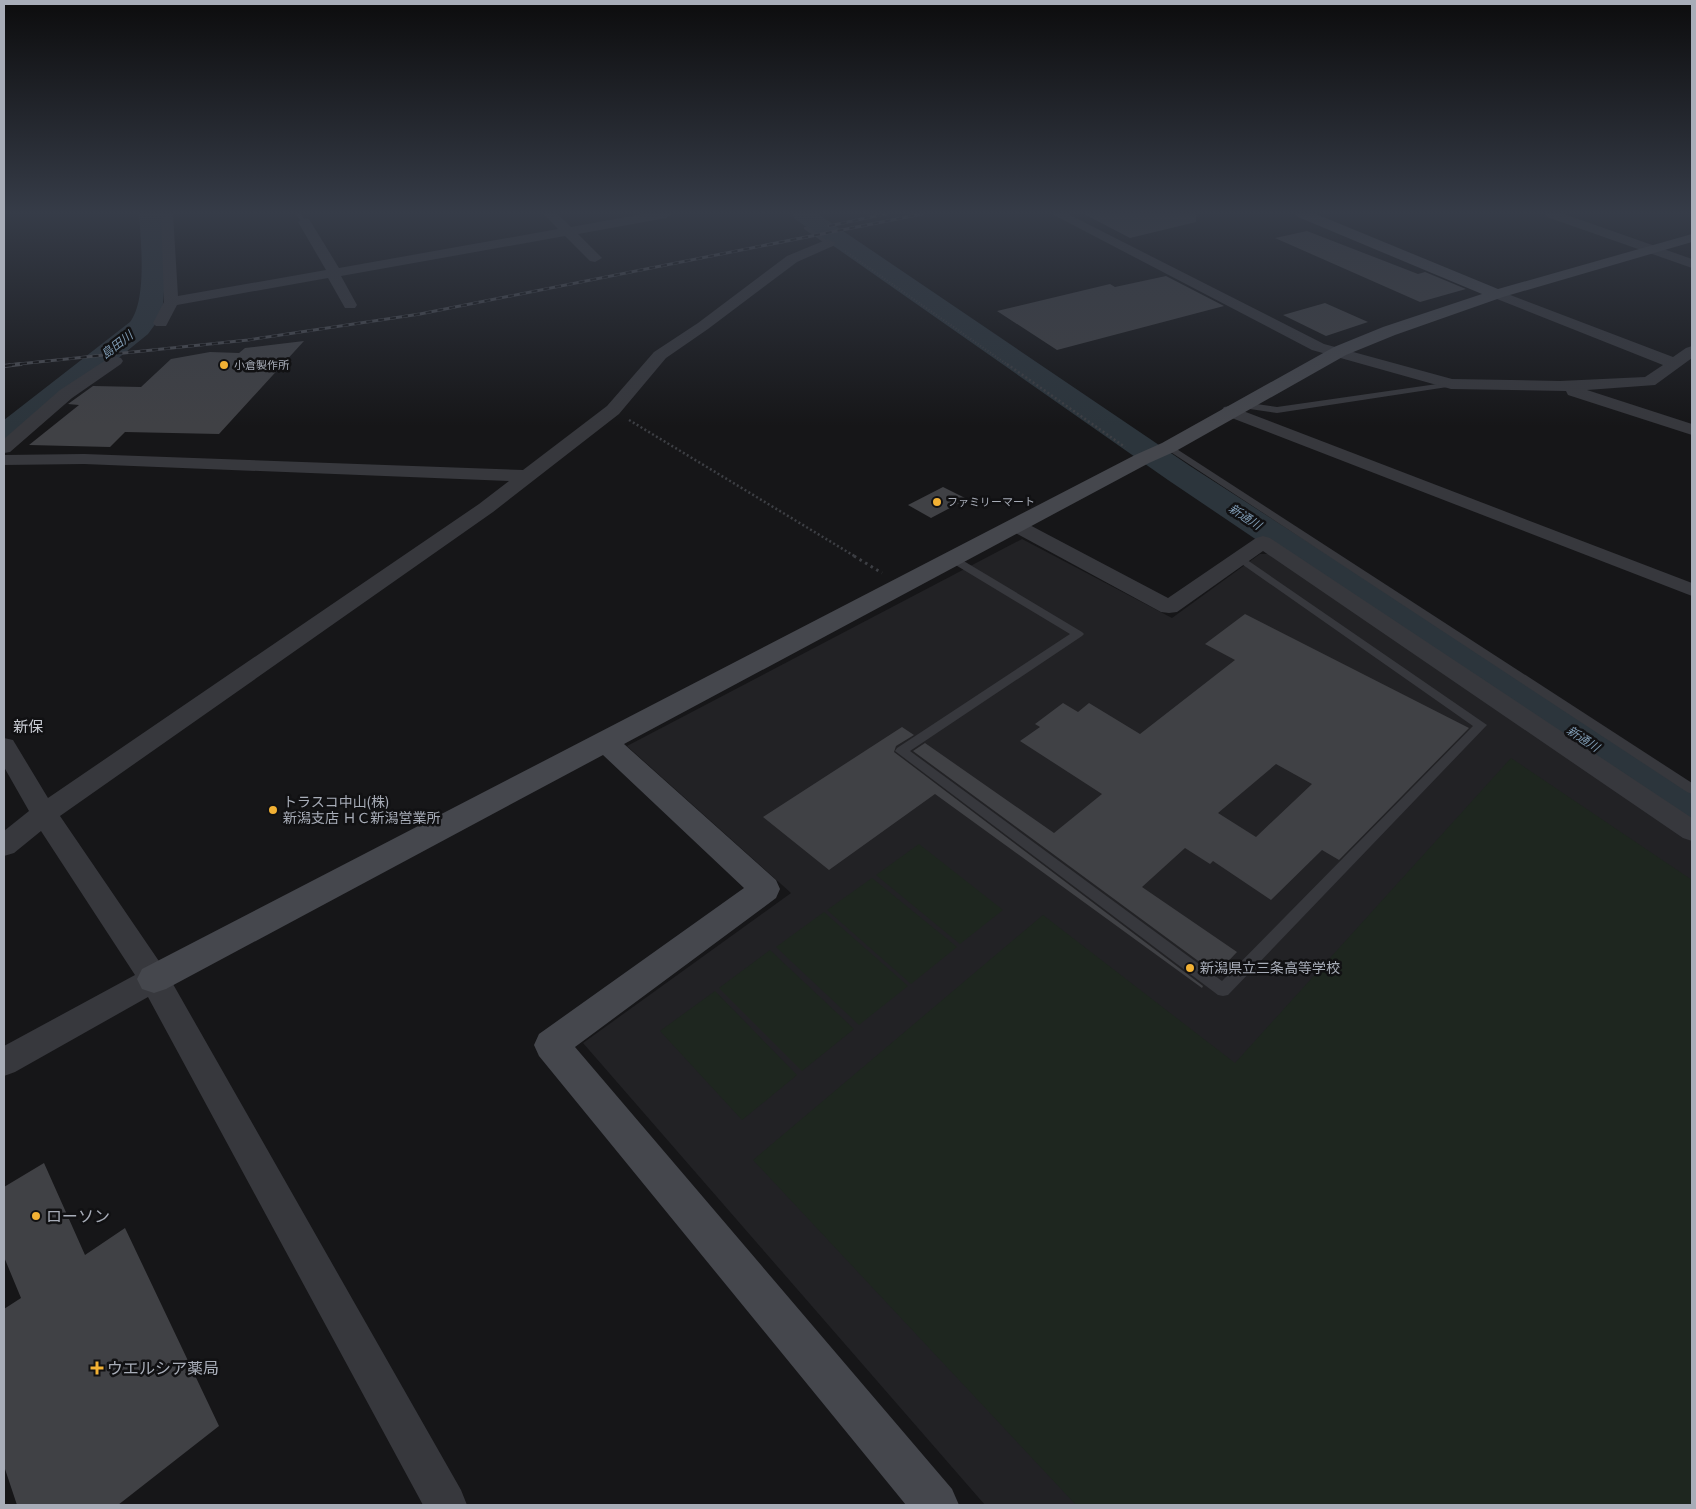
<svg xmlns="http://www.w3.org/2000/svg" width="1696" height="1509" font-family="'Public Sans','Noto Sans JP',sans-serif">
<rect width="100%" height="100%" fill="#161618"/>
<path fill="#222225" d="M1022 539 1172 618 1260 554H1271L1692 841V1505H985L583 1043 791 893 627 746Z"/>
<g fill="#1e261f">
<path d="M1511 758 1692 880V1505H1076L753 1160 1043 915 1235 1063Z"/>
<path d="M919 844 1003 910 960 944 876 875Z"/>
<path d="M872 878 957 947 911 984 827 910Z"/>
<path d="M824 912 908 986 859 1025 776 947Z"/>
<path d="M770 950 854 1029 802 1071 719 988Z"/>
<path d="M715 991 797 1075 742 1120 660 1031Z"/>
</g>
<g fill="none" stroke-linecap="round" stroke-linejoin="round">
<g fill="#2c353c" fill-rule="evenodd">
<path d="M139 214H161L166 267 162 315 148 334 15 442 4 444V420L130 322C147 300 141 242 139 214Z"/>
<path d="M792 214H818L1190 466 1692 789V828L1676 823 1168 480 795 219Z"/>
</g>
</g>
<g fill="#404145" fill-rule="evenodd">
<path d="M1084 214H1196V222L1130 238Z"/>
<path d="M1307 231 1418 274 1425 272 1466 289 1420 302 1275 238Z"/>
<path d="M1166 276 1224 306 1057 350 997 311 1110 284 1115 287Z"/>
<path d="M1325 303 1368 322 1326 336 1283 315Z"/>
<path d="M304 341 219 434 125 432 110 447 29 445 79 405 68 404 93 386 141 387 171 359 210 352 239 353 245 348Z"/>
<path d="M943 487 967 499 931 518 908 505Z"/>
<path d="M1245 614 1469 728 1339 860 1322 850 1271 900 1213 861 1210 864 1185 848 1142 887 1237 952 1216 974 913 751 925 743 1054 833 1102 794 1020 741 1040 727 1035 724 1063 703 1078 712 1089 703 1140 734 1235 660 1205 644ZM1276 764 1312 784 1256 837 1218 813Z"/>
<path d="M902 727 914 735 896 746 894 752 1203 986 1202 988 935 794 829 870 763 817Z"/>
<path d="M44 1163 85 1255 125 1228 219 1426 118 1505H17L4 1466V1309L21 1298 4 1257V1187Z"/>
</g>
<g fill="none" stroke-linecap="round" stroke-linejoin="round">
<path stroke="#3d3f44" stroke-width="2" stroke-dasharray="1 2" stroke-linecap="butt" d="M845 251 1008 365"/>
<g stroke="#3d3f44" stroke-width="2.5" stroke-dasharray="2 2.5" stroke-linecap="butt">
<path d="M1007 364 1125 447"/>
<path d="M629 420 856 557"/>
</g>
<path stroke="#3d3f44" stroke-width="3" stroke-dasharray="2.5 4" stroke-linecap="butt" d="M854 556 882 573"/>
<g fill="#37383d" fill-rule="evenodd">
<path d="M296 214H302L306 223H302Z"/>
<path d="M804 227H808L831 243 826 244 804 229Z"/>
<path d="M1451 382 1455 384 1454 386 1277 413 1243 408 1239 405 1243 402 1277 407Z"/>
<path d="M1169 444 1692 783V794L1687 792 1166 449 1165 447Z"/>
<path d="M1240 555 1487 725 1228 995 1223 996 1218 995 895 751 897 748 1070 634 949 561 948 559 949 557H957L1082 632 1084 634 1082 636 910 751 1222 981 1473 726 1236 560 1235 558 1236 556Z"/>
</g>
<g fill="#37383d" fill-rule="evenodd">
<path d="M161 214H173L178 296 326 270 298 222 304 218 309 219 339 268 558 229 544 214H558L571 227 643 214H672L666 218 578 234 602 258 595 262 590 261 565 236 341 276 357 305 355 308H345L328 278 177 305 166 326H156L153 323 164 302Z"/>
<path d="M1052 214H1068L1324 344 1452 379 1560 381 1645 377 1663 365 1492 297 1490 294 1492 291 1497 290 1673 357 1686 348 1692 346V358L1655 385 1587 390 1692 424V435L1568 395 1566 391 1451 389 1312 350Z"/>
<path d="M1545 214H1564L1692 259V268L1547 217Z"/>
<path d="M828 239 835 243 833 246 797 262 708 329 666 358 619 414 493 512 60 816 165 970 461 1490 467 1505H423L148 997 15 1072 4 1076V1046L135 975 41 831 14 853 4 856V831L29 811 4 767V738L13 740 48 798 479 504 509 481 84 464 4 465V455L84 454 523 470 607 406 654 352 698 323 787 256Z"/>
<path d="M115 356 121 358 123 361 121 364 72 398 10 452 4 453V439L60 390 109 358Z"/>
<path d="M1230 406 1692 583V596L1224 415 1221 411 1224 407Z"/>
<path d="M1017 520 1024 522 1168 598 1256 538 1263 536 1270 538 1692 818V841L1683 838 1263 551 1177 612 1169 613 1161 612 1010 530 1007 526 1010 522Z"/>
</g>
<path fill="#45474d" fill-rule="evenodd" d="M1296 214H1316L1498 289 1692 234V242L1503 297 1395 335 1346 355 1176 451 1149 463 624 744 776 880 780 889 776 898 575 1047 952 1489 959 1505H906L539 1056 534 1045 539 1034 744 888 603 755 166 989 154 993 142 989 137 979 142 969 1135 455 1162 443 1334 347 1383 327 1482 294 1298 217Z"/>
<g stroke="#4a4c52" stroke-width="3">
<g id="rail-far1">
<path d="M829 226 885 214"/>
<path d="M9 365 248 340 420 314 922 214"/>
</g>
</g>
<g stroke="#4a4c52" stroke-width="4">
<path id="rail" d="M4 366 21 364"/>
</g>
<use href="#rail-far1" stroke="#111113" stroke-width="2" stroke-dasharray="6" stroke-linecap="butt"/>
<use href="#rail" stroke="#111113" stroke-width="2.5" stroke-dasharray="8" stroke-linecap="butt"/>
</g>
<linearGradient id="sky" x2="0" y2="1"><stop stop-color="#0c0c0d"/><stop offset="0.5" stop-color="#363c48"/><stop offset="1" stop-color="#363c48" stop-opacity="0"/></linearGradient>
<rect width="1696" height="426" fill="url(#sky)"/>
<g fill="#f2b134" stroke="#111113" stroke-width="2">
<circle cx="224" cy="365" r="5"/>
<circle cx="937" cy="502" r="5"/>
<circle cx="273" cy="810" r="5"/>
<circle cx="1190" cy="968" r="5"/>
<circle cx="36" cy="1216" r="5"/>
<path d="M94.5 1360.5h5v5h5v5h-5v5h-5v-5h-5v-5h5z"/>
</g>
<g text-anchor="middle" stroke-width="5" stroke-linejoin="round" paint-order="stroke">
<g font-size="11" fill="#a8adb8" stroke="#111113" text-anchor="start">
<text x="234" y="369">小倉製作所</text>
<text x="947" y="506">ファミリーマート</text>
</g>
<g font-size="12" font-style="italic" fill="#7f9bb3" stroke="#111113">
<text transform="translate(117 345) rotate(-38)" y="4">島田川</text>
<text transform="translate(1245 517) rotate(33)" y="4">新通川</text>
<text transform="translate(1583 739) rotate(33)" y="4">新通川</text>
</g>
<g font-size="14" fill="#a8adb8" stroke="#111113" text-anchor="start">
<text x="283" y="807">トラスコ中山(株)<tspan x="283" dy="16">新潟支店 ＨＣ新潟営業所</tspan></text>
<text x="1200" y="973">新潟県立三条高等学校</text>
</g>
<g font-size="15" fill="#c9ccd4" stroke="#111113">
<text x="28" y="732">新保</text>
</g>
<g font-size="16" fill="#a8adb8" stroke="#111113" text-anchor="start">
<text x="46" y="1222">ローソン</text>
<text x="107" y="1374">ウエルシア薬局</text>
</g>
</g>
<rect width="1696" height="1509" fill="none" stroke="#a8adb8" stroke-width="10"/>
</svg>
